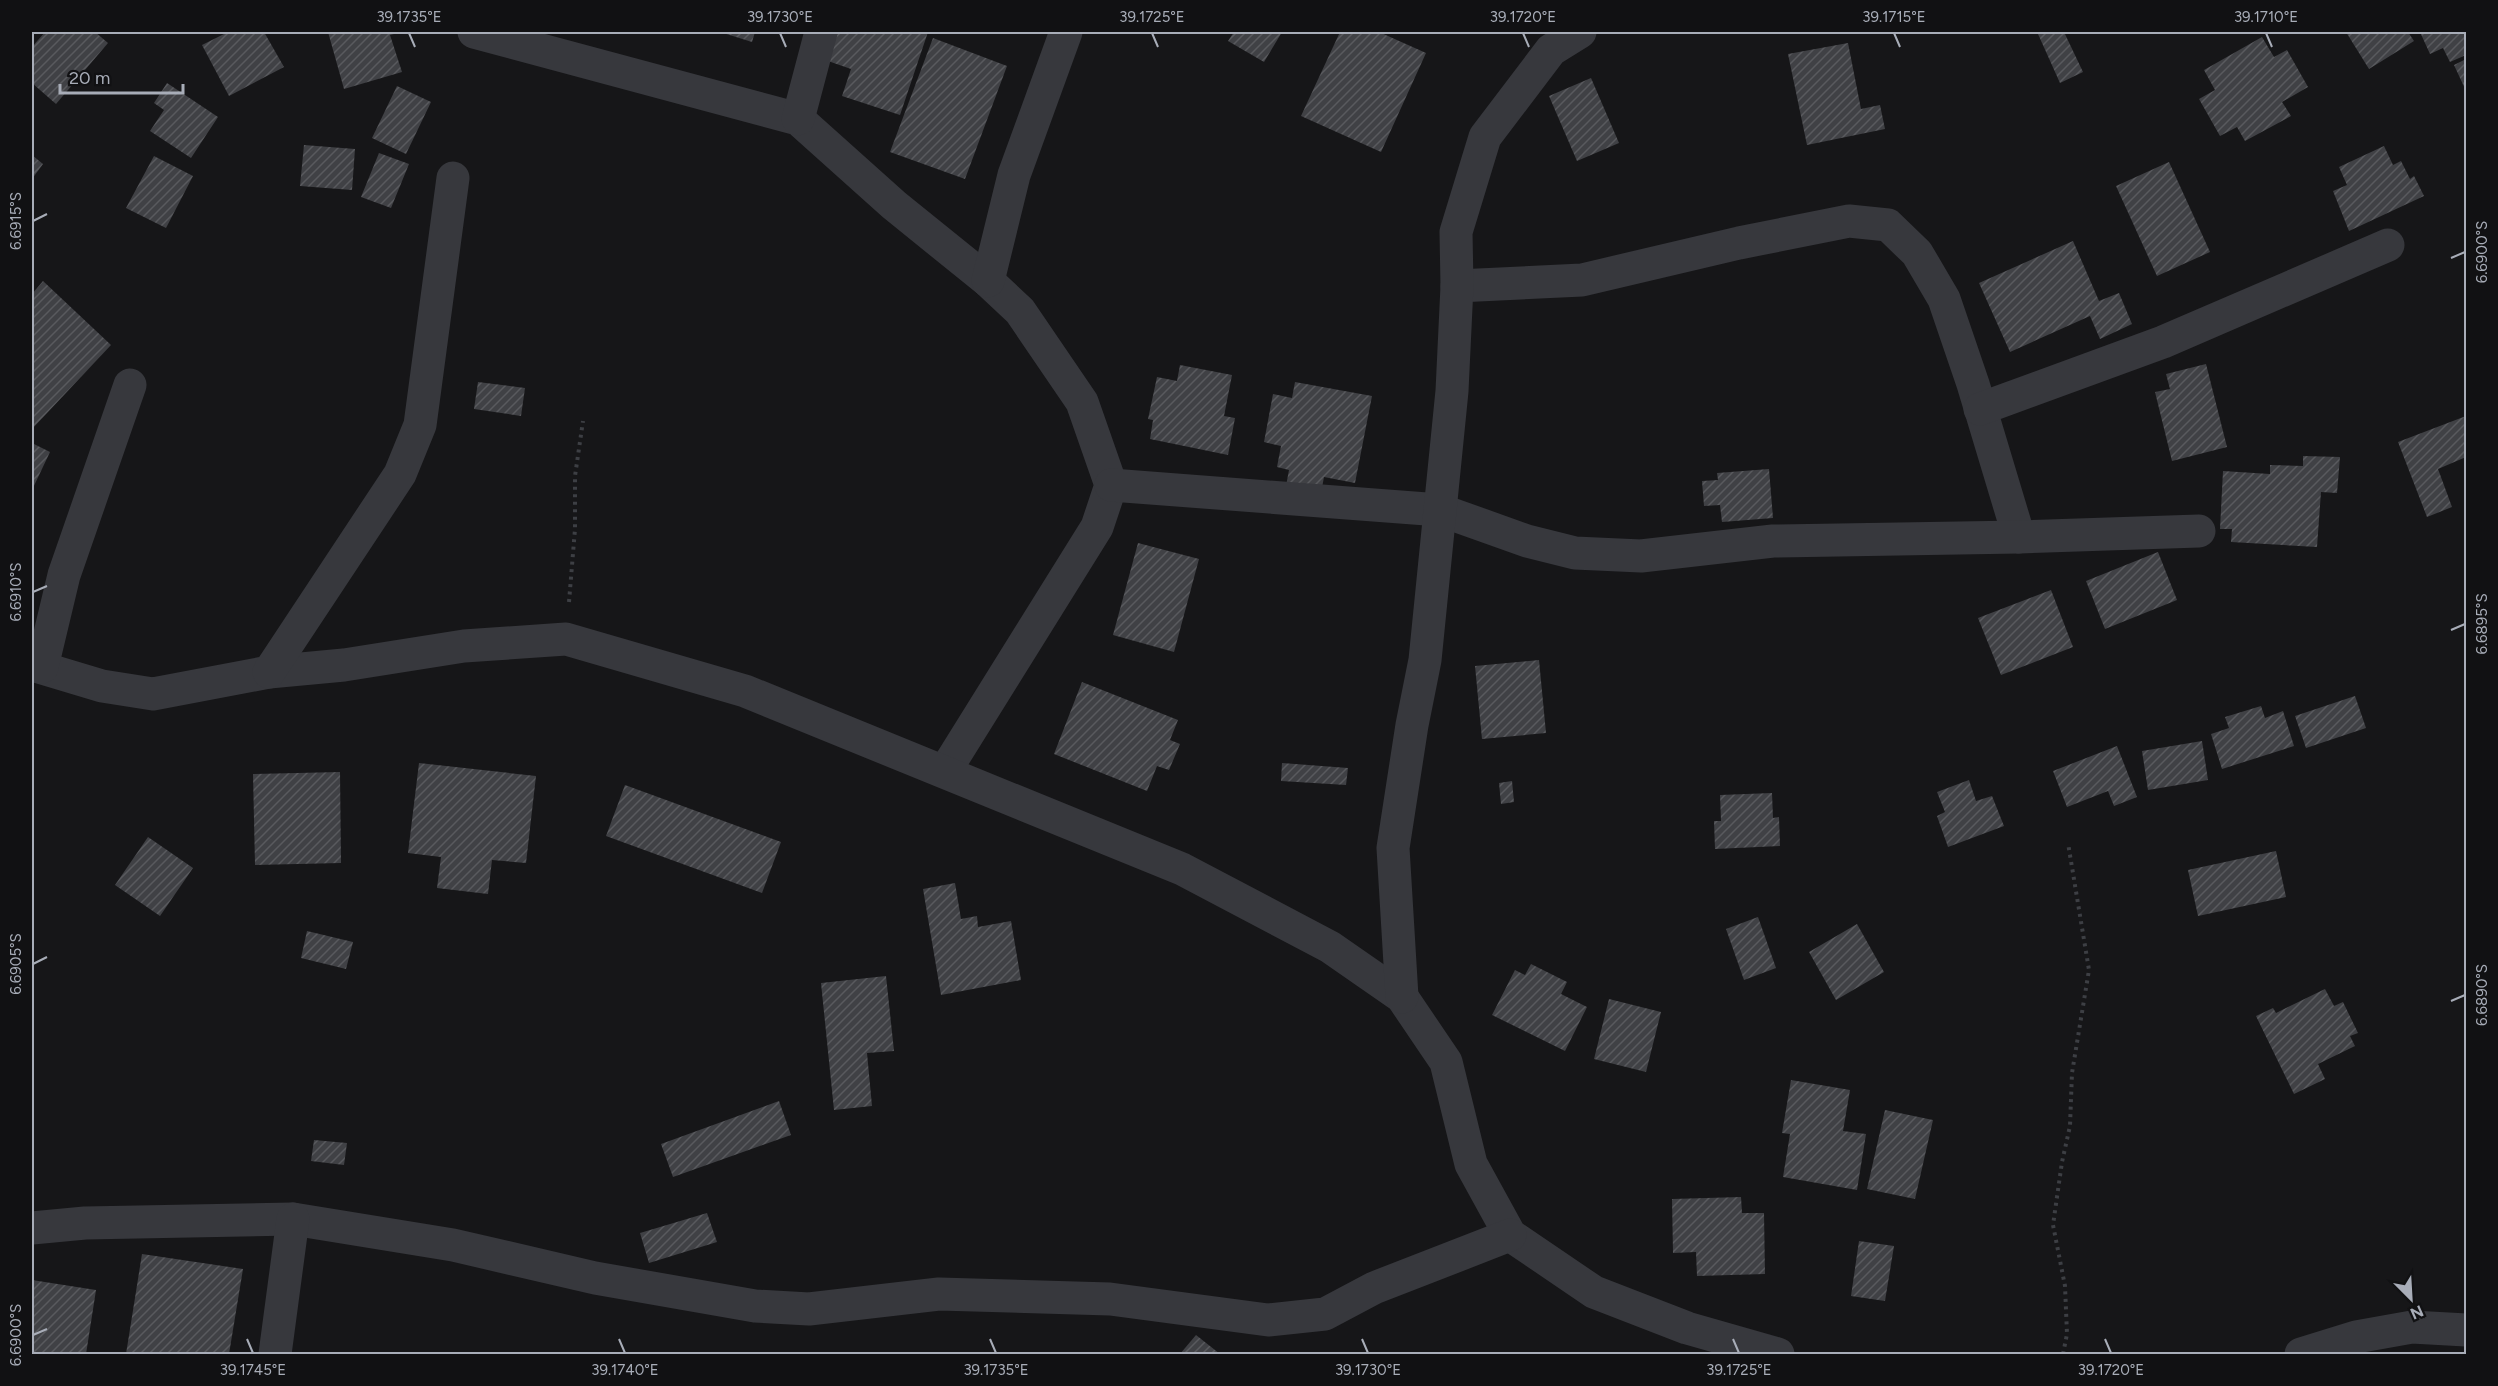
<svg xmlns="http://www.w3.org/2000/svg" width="2498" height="1386" font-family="Figtree,sans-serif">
<defs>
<pattern id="building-hatch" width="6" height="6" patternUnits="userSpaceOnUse" patternTransform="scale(1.5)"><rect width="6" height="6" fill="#404145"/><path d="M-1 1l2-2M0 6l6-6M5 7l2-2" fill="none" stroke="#595a5e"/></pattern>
</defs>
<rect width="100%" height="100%" fill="#161618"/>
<g fill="url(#building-hatch)">
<path d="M45 32H95L108 43 56 104 32 83V47Z"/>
<path d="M228 32H264L284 67 229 96 202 45Z"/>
<path d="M328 32H402L390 35 402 72 344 89Z"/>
<path d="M720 32H755L752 42Z"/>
<path d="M838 32H928L900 115 842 96 851 69 828 61Z"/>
<path d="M1234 32H1282L1264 62 1228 41Z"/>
<path d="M1340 32H1379L1426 53 1381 152 1301 116Z"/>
<path d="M2045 32H2064L2083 72 2060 83 2038 34Z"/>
<path d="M2346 32H2408L2414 41 2369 69Z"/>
<path d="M2420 32H2466V55L2450 62 2443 48 2430 54Z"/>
<path d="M2262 37 2274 57 2287 50 2308 87 2282 102 2291 116 2245 141 2237 127 2220 136 2199 99 2215 90 2204 70Z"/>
<path d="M933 38 1007 66 965 179 890 152Z"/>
<path d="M1848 43 1861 109 1880 105 1885 129 1807 145 1788 54Z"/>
<path d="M2466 59V91L2454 65Z"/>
<path d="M1591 78 1619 143 1577 161 1549 96Z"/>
<path d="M167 83 218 117 191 158 150 131 164 110 154 103Z"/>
<path d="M397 86 431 102 406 154 372 138Z"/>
<path d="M304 145 355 149 352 190 300 186Z"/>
<path d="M2384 146 2393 165 2401 161 2410 179 2414 176 2424 196 2349 231 2333 191 2347 185 2339 167Z"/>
<path d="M379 153 409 164 391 208 361 197Z"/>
<path d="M32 155 43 164 32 179Z"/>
<path d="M154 156 193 176 166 228 126 208Z"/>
<path d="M2169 162 2210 252 2157 276 2116 186Z"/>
<path d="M2073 241 2099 301 2119 293 2132 324 2100 339 2090 316 2010 352 1979 283Z"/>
<path d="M43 281 111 345 32 429V294Z"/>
<path d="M2206 364 2227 447 2172 461 2155 392 2170 389 2166 374Z"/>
<path d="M1180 365 1232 375 1224 416 1235 418 1228 455 1150 439 1153 420 1148 419 1157 377 1177 381Z"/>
<path d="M478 382 525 388 521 416 474 409Z"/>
<path d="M1295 382 1372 396 1355 483 1324 477 1321 493 1286 486 1289 470 1277 467 1281 446 1264 442 1273 394 1292 398Z"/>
<path d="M2466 416V457L2438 469 2452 507 2427 517 2398 442Z"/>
<path d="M32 443 50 452 32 490Z"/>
<path d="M2303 456 2340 457 2337 493 2321 492 2317 547 2231 542 2232 529H2220L2223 471 2270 474V465L2303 466Z"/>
<path d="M1769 469 1773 518 1722 522 1720 505 1704 506 1702 481 1718 480 1717 473Z"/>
<path d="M1138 543 1199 559 1174 652 1113 635Z"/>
<path d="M2158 552 2177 600 2105 629 2086 581Z"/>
<path d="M2051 590 2073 647 2001 675 1978 618Z"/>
<path d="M1539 660 1546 733 1482 739 1475 666Z"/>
<path d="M1082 682 1178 720 1170 740 1180 744 1169 770 1157 766 1147 791 1054 754Z"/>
<path d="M2355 696 2366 728 2306 748 2295 716Z"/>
<path d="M2261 706 2265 718 2283 711 2294 746 2222 769 2211 734 2229 728 2225 717Z"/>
<path d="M2202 741 2208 780 2148 790 2142 751Z"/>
<path d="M2117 746 2137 797 2114 806 2108 791 2067 807 2053 771Z"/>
<path d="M419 763 536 776 526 863 492 860 488 894 437 888 441 857 408 853Z"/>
<path d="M1282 763 1348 768 1346 785 1281 781Z"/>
<path d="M340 772 341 863 255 865 253 774Z"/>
<path d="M1969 780 1976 801 1992 796 2004 826 1948 847 1937 816 1945 812 1937 792Z"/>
<path d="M1512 781 1514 802 1501 804 1499 783Z"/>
<path d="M625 785 781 842 762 893 606 836Z"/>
<path d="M1772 793 1773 818 1779 817 1780 846 1715 849 1714 821H1721L1720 795Z"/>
<path d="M148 837 193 868 160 916 115 885Z"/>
<path d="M2276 851 2286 897 2198 916 2188 870Z"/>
<path d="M955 883 961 919 977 916 978 927 1011 921 1021 980 941 995 923 889Z"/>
<path d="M1758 917 1776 968 1744 980 1726 929Z"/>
<path d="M1857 924 1884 972 1836 1000 1809 952Z"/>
<path d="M307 931 353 942 346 969 301 958Z"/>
<path d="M1531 964 1567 982 1561 994 1587 1007 1565 1051 1492 1015 1515 970 1525 975Z"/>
<path d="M886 976 894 1051 867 1053 872 1106 834 1110 821 983Z"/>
<path d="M2325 989 2334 1006 2343 1002 2358 1033 2350 1036 2355 1046 2318 1064 2325 1079 2294 1094 2256 1016 2273 1008 2276 1013Z"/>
<path d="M1609 999 1661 1012 1646 1072 1594 1059Z"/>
<path d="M1791 1080 1850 1090 1843 1131 1866 1134 1857 1190 1783 1177 1790 1134 1782 1133Z"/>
<path d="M779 1101 791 1135 673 1177 661 1144Z"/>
<path d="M1885 1110 1933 1120 1915 1199 1867 1189Z"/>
<path d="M314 1140 347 1143 344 1165 311 1161Z"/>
<path d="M1741 1197 1742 1213H1764L1765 1274 1697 1276 1696 1252 1673 1253 1672 1199Z"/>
<path d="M707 1213 717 1242 649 1263 640 1233Z"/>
<path d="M1859 1241 1894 1246 1885 1301 1851 1296Z"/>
<path d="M142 1254 243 1269 229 1354H126Z"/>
<path d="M32 1280 96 1290 86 1354H32Z"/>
<path d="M1196 1335 1220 1354H1180Z"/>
</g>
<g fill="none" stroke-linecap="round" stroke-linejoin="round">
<g stroke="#3d3f44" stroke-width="4" stroke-dasharray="3 4.5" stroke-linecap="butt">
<path d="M569 602 575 529V476L583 421"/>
<path d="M2063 1354 2067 1334 2065 1286 2053 1225 2062 1162 2070 1126 2072 1073 2089 970 2068 843"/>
</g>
<g stroke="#37383d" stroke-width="33">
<path d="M474 32 798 119 894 205 988 281 1020 311 1082 402 1111 485 1097 527 945 771"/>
<path d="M798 119 821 32"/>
<path d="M988 281 1014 175 1066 32"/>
<path d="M1457 286 1582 280 1739 243 1849 221 1888 225 1917 253 1944 299 1973 384 2019 537"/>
<path d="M1980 409 2163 342 2388 245"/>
<path d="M1111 485 1440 510 1527 541 1575 553 1641 556 1773 541 2019 537 2199 531"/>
<path d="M32 665 102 686 153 694 269 672 344 665 464 646 566 639 745 691 1182 869 1330 947 1402 997 1446 1062 1471 1164 1510 1235 1594 1292 1687 1328 1778 1354"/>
<path d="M42 667 64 575 130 385"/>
<path d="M269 672 400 474 420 425 453 178"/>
<path d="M1402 997 1393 848 1412 725 1425 660 1452 391 1457 286 1456 232 1485 137 1551 50 1580 32"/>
<path d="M32 1228 85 1223 293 1219 453 1245 595 1278 755 1306 809 1309 939 1294 1110 1299 1268 1320 1325 1314 1374 1288 1510 1235"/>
<path d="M275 1354 293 1219"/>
<path d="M2301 1354 2356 1337 2412 1327 2466 1330"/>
</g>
</g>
<path fill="none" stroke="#a8adb8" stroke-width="2" d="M409 33 415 47M780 33 786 47M1152 33 1158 47M1523 33 1529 47M1894 33 1900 47M2266 33 2272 47M33 221 47 214M2451 258 2465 252M33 592 47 586M2451 630 2465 624M33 964 47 957M2451 1001 2465 995M33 1335 47 1329M247 1339 253 1353M619 1339 625 1353M990 1339 996 1353M1362 1339 1368 1353M1733 1339 1739 1353M2105 1339 2111 1353"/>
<rect width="2498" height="1386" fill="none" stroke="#111113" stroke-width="66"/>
<g transform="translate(2411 1299) rotate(156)" stroke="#111113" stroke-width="4.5" paint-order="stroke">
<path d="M0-4.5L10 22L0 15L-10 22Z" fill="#a8adb8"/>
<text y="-9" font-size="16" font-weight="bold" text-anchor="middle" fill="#a8adb8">N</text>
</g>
<path d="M60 84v9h123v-9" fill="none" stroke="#a8adb8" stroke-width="3"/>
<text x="69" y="84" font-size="18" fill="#a8adb8" stroke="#111113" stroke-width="4.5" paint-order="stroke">20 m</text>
<rect x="33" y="33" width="2432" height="1320" fill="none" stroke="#a8adb8" stroke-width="2"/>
<g font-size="15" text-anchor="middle" fill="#a8adb8">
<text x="409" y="22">39.1735°E</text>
<text x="780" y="22">39.1730°E</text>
<text x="1152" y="22">39.1725°E</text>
<text x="1523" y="22">39.1720°E</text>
<text x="1894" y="22">39.1715°E</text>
<text x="2266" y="22">39.1710°E</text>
<text transform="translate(16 221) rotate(-90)" y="5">6.6915°S</text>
<text transform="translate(2482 252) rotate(-90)" y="5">6.6900°S</text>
<text transform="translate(16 592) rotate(-90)" y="5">6.6910°S</text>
<text transform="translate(2482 624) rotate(-90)" y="5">6.6895°S</text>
<text transform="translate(16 964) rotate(-90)" y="5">6.6905°S</text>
<text transform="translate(2482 995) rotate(-90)" y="5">6.6890°S</text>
<text transform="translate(16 1335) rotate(-90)" y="5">6.6900°S</text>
<text x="253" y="1375">39.1745°E</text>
<text x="625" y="1375">39.1740°E</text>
<text x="996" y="1375">39.1735°E</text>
<text x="1368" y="1375">39.1730°E</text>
<text x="1739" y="1375">39.1725°E</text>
<text x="2111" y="1375">39.1720°E</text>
</g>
</svg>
